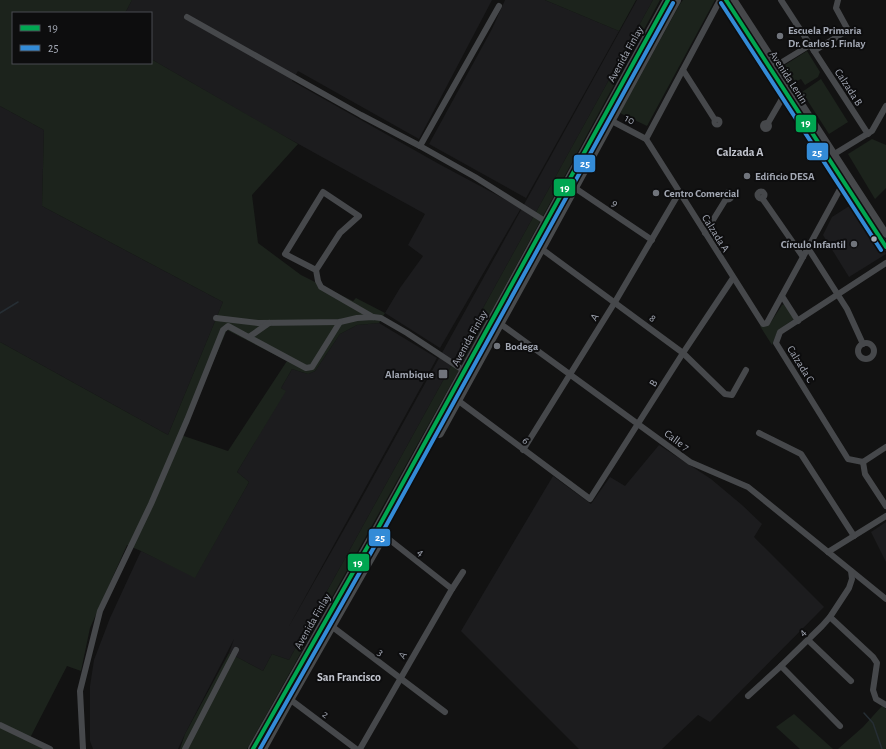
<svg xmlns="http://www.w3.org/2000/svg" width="886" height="749" font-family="'Alegreya Sans',sans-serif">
<rect width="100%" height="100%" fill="#121212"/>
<g fill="#1c1c1e">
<path d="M132 0H492L419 139 298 71 292 81 439 164 521 208 440 348 385 313 400 288 423 256 408 245 425 214 266 126 151 59V13H125Z"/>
<path d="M505 0H545L619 31 526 198 429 144 492 29Z"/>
<path d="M637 0H653L289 660 272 654 263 671 229 653 234 639 185 734 178 749H93L90 741V686L94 660 110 618 141 551 195 577 249 482 237 472 285 391 281 388 292 369 308 374 315 371 340 334 357 325 379 323 437 358 288 628 354 512Z"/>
<path d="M0 106 44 130 42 206 223 302 168 435 0 342Z"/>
<path d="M854 203 886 254 849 277 823 235 832 217Z"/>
<path d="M659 445 711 479 742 505 762 524 754 537 824 607 710 722 698 715 662 749H579L461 631 553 476 591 504 610 477 625 486Z"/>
<path d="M886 522V562L871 532Z"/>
</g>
<g fill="#1c231c" fill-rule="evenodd">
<path d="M0 0H132L125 13H13V63H151V59L298 144 252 195 258 243 301 275 353 301 356 298 385 313 379 323 357 325 340 334 315 371 308 374 292 369 281 388 286 391 237 472 249 482 195 578 141 551 127 545 90 628 81 671 67 666 30 738 55 749H0V342L168 435 223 302 42 206 44 130 0 106ZM227 330 287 361 228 451 181 435Z"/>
<path d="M545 0H636L619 31Z"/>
<path d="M653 0H660L478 336 247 749H180L185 734 229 653 263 671 272 654 289 660Z"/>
<path d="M683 0H715L647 126 620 113 680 4Z"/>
<path d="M807 51 820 72 818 77 805 85 801 79 795 82 785 65Z"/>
<path d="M821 79 848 122 829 134 802 92Z"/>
<path d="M872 139 886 145V188L875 199 848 154Z"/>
<path d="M784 304 794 319 778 330 772 345 760 326 769 325 782 305Z"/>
<path d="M882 706 886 709V749H838L863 727Z"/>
<path d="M794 714 833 749H800L776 727Z"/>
</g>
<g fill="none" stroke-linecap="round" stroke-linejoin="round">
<g stroke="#262e34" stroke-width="1.5">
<path d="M0 313 18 302"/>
<path d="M864 713 873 723 882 749"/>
</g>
<g stroke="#46484b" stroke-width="6">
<path d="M781 0 868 134"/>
<path d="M187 17 361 115 420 146 475 177 548 223"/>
<path d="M814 51 848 30 836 8 838 0"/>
<path d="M774 67 810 45"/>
<path d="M683 70 715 120"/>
<path d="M608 119 646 139 763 324 767 323 845 180"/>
<circle cx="717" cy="122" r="2.5"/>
<circle cx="766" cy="126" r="3"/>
<path d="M768 123 786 92"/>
<path d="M646 139 720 0"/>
<path d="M420 146 499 6"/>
<path d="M831 156 872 131 886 106"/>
<path d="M572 186 652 240"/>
<circle cx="761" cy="195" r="3.5"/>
<circle cx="728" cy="196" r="3.5"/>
<path d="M762 198 803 257"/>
<path d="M705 233 726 199"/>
<path d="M539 247 683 353 725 394 732 395 746 370"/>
<path d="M808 248 847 309 863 344"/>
<path d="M886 263 780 332 776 343 848 459 863 462 886 447"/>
<path d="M316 270 285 254 323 192 359 216 340 233 316 270 318 281 321 287 373 317"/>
<path d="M782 296 798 321"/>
<path d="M216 318 258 323 340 322 357 318 373 317 381 318 407 333 466 372"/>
<path d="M498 322 690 462 748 487 886 599"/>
<path d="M249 337 269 323"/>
<circle cx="866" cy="351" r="8"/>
<path d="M456 399 590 499 683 353 733 278"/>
<path d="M759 433 801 454 854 536"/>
<path d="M523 450 615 302 679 193"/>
<path d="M863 462 865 474 886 506"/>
<path d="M381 533 452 589"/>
<path d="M828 552 886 516"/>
<path d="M830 617 873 657 877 663 873 690 876 699 886 705"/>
<path d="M330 625 445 712"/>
<path d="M808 640 851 681"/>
<path d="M781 666 840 726"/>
<path d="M748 696 781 666 822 626 830 617 849 588 852 579 851 571"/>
<path d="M287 697 356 749"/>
<path d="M0 725 50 749"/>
<path d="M83 749 80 691 100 611 151 504 187 420 223 330 228 326 306 368 312 367 340 322"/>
<path d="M185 749 236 650"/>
<path d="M360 749 452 589 463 572"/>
</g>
<g stroke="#46484b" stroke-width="7">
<path d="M726 0 886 247"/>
<path d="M734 0 886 234"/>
</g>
<g stroke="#484a4c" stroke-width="10">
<path d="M439 433 541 248 676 0"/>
<path d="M253 749 377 530 668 0"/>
<path d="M262 749 290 698 383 535"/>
</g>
<g stroke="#0d0d0e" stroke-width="7">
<g id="bus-1">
<path d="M726 0 886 247"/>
<path d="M253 749 377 530 668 0"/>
</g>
</g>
<g stroke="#0d0d0e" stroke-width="7">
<g id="bus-2">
<path d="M721 3 881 250"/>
<path d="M260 749 382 533 673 3"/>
</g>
</g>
<use href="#bus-1" stroke="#00a651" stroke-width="4"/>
<use href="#bus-2" stroke="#338bd7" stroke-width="4"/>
</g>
<g fill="#70747b" stroke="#0d0d0e" stroke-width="1.5">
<circle cx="780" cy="36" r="4"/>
<circle cx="747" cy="176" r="4"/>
<circle cx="656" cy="193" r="4"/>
<circle cx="854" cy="244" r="4"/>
<circle cx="497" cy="346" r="4"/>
<rect x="438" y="369" width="10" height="10" rx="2"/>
</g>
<circle fill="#a3a8b4" stroke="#0d0d0e" stroke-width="1.5" cx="874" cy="239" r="3.5"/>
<g text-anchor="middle" stroke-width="4" stroke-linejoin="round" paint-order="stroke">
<g font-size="11" font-weight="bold" fill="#a3a8b4" stroke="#0d0d0e" text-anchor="start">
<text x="788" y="34">Escuela Primaria<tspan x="788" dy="13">Dr. Carlos J. Finlay</tspan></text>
<text x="755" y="180">Edificio DESA</text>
<text x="664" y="197">Centro Comercial</text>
<text x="846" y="248" text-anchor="end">Círculo Infantil</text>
<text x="505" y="350">Bodega</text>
<text x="434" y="378" text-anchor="end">Alambique</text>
</g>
<g font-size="11" fill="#a3a8b4" stroke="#0d0d0e">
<text transform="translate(625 54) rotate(-61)" y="4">Avenida Finlay</text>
<text transform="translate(789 77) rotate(57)" y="4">Avenida Lenin</text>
<text transform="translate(849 87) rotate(57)" y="4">Calzada B</text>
<text transform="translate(630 119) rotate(29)" y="4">10</text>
<text transform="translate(615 203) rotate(34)" y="4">9</text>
<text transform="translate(716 233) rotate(58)" y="4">Calzada A</text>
<text transform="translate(594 317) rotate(-58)" y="4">A</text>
<text transform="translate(653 318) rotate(37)" y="4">8</text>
<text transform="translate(469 338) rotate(-61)" y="4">Avenida Finlay</text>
<text transform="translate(801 364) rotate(58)" y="4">Calzada C</text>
<text transform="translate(653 383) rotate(-58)" y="4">B</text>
<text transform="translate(526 440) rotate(37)" y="4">6</text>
<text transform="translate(677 440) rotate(36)" y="4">Calle 7</text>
<text transform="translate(421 552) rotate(38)" y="4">4</text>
<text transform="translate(312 621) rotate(-60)" y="4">Avenida Finlay</text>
<text transform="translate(802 632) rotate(-44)" y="4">4</text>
<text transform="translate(381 652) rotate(37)" y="4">3</text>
<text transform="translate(402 655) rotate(-60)" y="4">A</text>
<text transform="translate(326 714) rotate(37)" y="4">2</text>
</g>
<g font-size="12" font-weight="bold" fill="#c4c7d0" stroke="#0d0d0e">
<text x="740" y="156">Calzada A</text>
<text x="349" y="681">San Francisco</text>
</g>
</g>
<g stroke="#0d0d0e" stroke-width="1.5">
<rect x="795" y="114" width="22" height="19" rx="4" fill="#00a651"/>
<rect x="806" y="142" width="23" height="19" rx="4" fill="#338bd7"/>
<rect x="573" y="154" width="23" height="19" rx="4" fill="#338bd7"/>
<rect x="553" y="178" width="23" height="19" rx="4" fill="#00a651"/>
<rect x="368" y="528" width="23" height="19" rx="4" fill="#338bd7"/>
<rect x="347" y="553" width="23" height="19" rx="4" fill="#00a651"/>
</g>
<g font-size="11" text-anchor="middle" font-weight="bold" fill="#fff">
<text x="806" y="127">19</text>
<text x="817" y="156">25</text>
<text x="585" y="167">25</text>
<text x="565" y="192">19</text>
<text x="380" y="541">25</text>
<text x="358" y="567">19</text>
</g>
<rect x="12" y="12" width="140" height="52" fill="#0d0d0e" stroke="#494b50"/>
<rect x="20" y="25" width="20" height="6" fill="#00a651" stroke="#494b50"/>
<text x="48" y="32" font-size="12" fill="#a3a8b4">19</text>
<rect x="20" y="45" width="20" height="6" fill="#338bd7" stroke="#494b50"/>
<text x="48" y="52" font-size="12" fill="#a3a8b4">25</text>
</svg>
